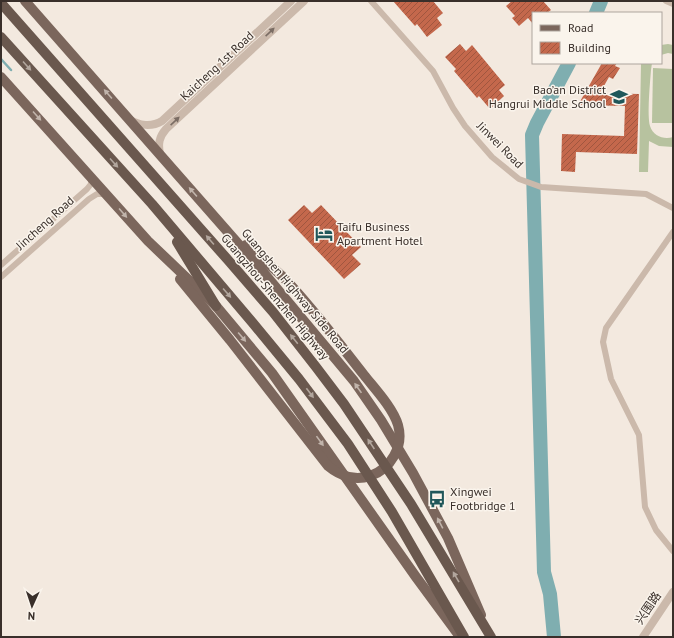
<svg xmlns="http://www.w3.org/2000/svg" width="674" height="638" font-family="'PT Sans','Noto Sans SC',sans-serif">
<defs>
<pattern id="building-hatch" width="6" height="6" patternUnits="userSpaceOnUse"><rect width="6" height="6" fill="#c4684c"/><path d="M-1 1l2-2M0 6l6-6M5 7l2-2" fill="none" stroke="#a0563f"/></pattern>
</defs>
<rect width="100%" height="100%" fill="#f3e9df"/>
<g fill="#b7c29f">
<path d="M668 44 673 45V54L668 53 661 55V45Z"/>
<path d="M641 63H652L651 70C650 83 647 115 650 126 653 136 664 140 673 137V147L659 146 649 141 648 172H639Z"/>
<path d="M653 68 673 69V123H652Z"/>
</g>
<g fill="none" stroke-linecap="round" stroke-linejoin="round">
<path stroke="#7faeb0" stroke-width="2.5" d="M1 59 11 70"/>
<g stroke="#7faeb0" stroke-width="14">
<path d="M596 13 601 1"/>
<path d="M554 637 550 594 544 572 532 135 537 123 569 63"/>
</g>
</g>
<g fill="url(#building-hatch)">
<path d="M393 1H433L443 13 437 18 442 25 427 37 417 24 415 26Z"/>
<path d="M512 1H543L551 10 547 13H533V24L528 18 519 26 512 18 515 16 506 6Z"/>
<path d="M460 44 466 51 472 45 505 85 499 90 504 96 490 109 479 96 477 98 454 71 456 69 445 57Z"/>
<path d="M602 63H617L615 66 620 68 613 79 609 77 600 93 639 94 637 154 576 152 575 172 561 171 562 134 624 136 625 106 578 105Z"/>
<path d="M304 205 312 213 321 205 361 247 352 255 361 264 344 279 288 220Z"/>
</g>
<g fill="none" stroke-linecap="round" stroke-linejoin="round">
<g stroke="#cbb9ab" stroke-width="6">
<path d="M371 1 433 71 453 108 465 126 492 157 519 179 541 187 646 194 673 208"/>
<path d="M666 1 673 4"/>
<path d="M673 232 606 328 603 342 611 379 639 435 645 507 656 530 673 551"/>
<path d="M1 265 87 189 91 184V177"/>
<path d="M1 277 89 199 97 194H107"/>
</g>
<g stroke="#cbb9ab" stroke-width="8">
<path d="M129 119C139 126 152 127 162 121L291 1"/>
<path d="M160 154C158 144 159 137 166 129L304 1"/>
<path d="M643 637 673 592"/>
</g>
<g stroke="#7b665c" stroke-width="10">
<path d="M25 1 263 272 354 381 381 420 413 473 448 538 481 615"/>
<path d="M1 77 148 241 216 306 272 373 416 577 458 634"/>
<path d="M180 279 230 340 328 466C340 476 355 481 370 476 391 469 404 446 398 425 393 408 375 389 364 375 338 342 312 307 283 277 271 266 259 256 246 245"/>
</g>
<g stroke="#6a584e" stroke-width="10">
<path d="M1 3 228 260 273 312 316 367 344 404 411 504 491 637"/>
<path d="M1 37 152 204 252 322 299 379 348 444 392 512 464 637"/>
<path d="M177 242 216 306"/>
</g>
</g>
<defs><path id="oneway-solid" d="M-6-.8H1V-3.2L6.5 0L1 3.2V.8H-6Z"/></defs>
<g fill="#7b6d64">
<use href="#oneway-solid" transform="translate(270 32) rotate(-43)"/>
<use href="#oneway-solid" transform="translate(175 121) rotate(-43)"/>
</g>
<g fill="#b2a69d">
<use href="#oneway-solid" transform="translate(27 66) rotate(48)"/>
<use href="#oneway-solid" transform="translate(114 163) rotate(48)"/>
<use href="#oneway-solid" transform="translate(210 240) rotate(-131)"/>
<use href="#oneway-solid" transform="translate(227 293) rotate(49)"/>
<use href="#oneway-solid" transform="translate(294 339) rotate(-129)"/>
<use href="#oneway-solid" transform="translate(310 393) rotate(53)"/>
<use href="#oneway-solid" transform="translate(371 444) rotate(-124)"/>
<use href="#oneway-solid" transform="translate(456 577) rotate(-120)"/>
</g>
<g fill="#c1b4ab">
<use href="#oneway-solid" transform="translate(108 94) rotate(-131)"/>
<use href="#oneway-solid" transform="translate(37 116) rotate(48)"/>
<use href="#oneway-solid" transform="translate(193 192) rotate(-131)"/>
<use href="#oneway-solid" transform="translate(123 213) rotate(49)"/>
<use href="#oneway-solid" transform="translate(242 337) rotate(50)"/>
<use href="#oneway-solid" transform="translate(358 388) rotate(-125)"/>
<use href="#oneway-solid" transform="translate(320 441) rotate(54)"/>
<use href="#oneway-solid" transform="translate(440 523) rotate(-118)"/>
</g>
<defs>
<g id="school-bare" transform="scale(1.38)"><path d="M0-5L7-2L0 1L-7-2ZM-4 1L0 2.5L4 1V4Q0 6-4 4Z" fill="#20575a" stroke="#faf4ec" stroke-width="2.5" paint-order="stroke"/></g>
<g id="hotel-bare" transform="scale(1.38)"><path d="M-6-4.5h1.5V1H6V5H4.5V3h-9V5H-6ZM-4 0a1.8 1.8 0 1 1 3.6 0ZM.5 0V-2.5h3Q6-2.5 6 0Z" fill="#20575a" stroke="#faf4ec" stroke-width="2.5" paint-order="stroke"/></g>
<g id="bus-bare" transform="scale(1.38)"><path d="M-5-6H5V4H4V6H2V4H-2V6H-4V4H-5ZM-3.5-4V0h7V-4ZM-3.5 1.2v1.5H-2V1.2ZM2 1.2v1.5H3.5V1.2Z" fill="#20575a" stroke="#faf4ec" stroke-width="2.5" paint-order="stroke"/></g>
</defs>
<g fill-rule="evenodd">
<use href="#school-bare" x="619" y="97"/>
<use href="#hotel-bare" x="324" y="234"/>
<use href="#bus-bare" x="437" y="499"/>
</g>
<g text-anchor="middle" stroke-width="3" stroke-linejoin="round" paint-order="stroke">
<g font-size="12" fill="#392f2a" stroke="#faf4ec">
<text transform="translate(217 66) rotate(-43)" y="4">Kaicheng 1st Road</text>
<text transform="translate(500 145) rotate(45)" y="4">Jinwei Road</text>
<text transform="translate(45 223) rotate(-42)" y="4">Jincheng Road</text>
<text transform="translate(295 291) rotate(50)" y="4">Guangshen Highway Side Road</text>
<text transform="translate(275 297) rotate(50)" y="4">Guangzhou-Shenzhen Highway</text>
<text transform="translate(648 608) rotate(-56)" y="4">兴围路</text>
</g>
<g font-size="12" fill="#392f2a" stroke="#faf4ec" text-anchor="start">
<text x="606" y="94" text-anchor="end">Bao’an District<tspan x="606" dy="14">Hangrui Middle School</tspan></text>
<text x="337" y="231">Taifu Business<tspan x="337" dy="14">Apartment Hotel</tspan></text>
<text x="450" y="496">Xingwei<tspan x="450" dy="14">Footbridge 1</tspan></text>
</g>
</g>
<rect width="674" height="638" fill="none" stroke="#392f2a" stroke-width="4"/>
<rect x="532" y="12" width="130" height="52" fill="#faf4ec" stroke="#ada59e"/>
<rect x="540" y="25" width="20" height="6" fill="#7b665c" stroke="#ada59e"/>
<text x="568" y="32" font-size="12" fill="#392f2a">Road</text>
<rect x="540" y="42" width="20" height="12" fill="url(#building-hatch)" stroke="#ada59e"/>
<text x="568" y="52" font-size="12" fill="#392f2a">Building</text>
<g transform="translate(32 606) rotate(183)" stroke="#faf4ec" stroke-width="3" paint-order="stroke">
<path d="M0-3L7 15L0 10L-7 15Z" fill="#392f2a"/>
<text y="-6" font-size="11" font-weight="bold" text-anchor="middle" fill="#392f2a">N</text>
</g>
</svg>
